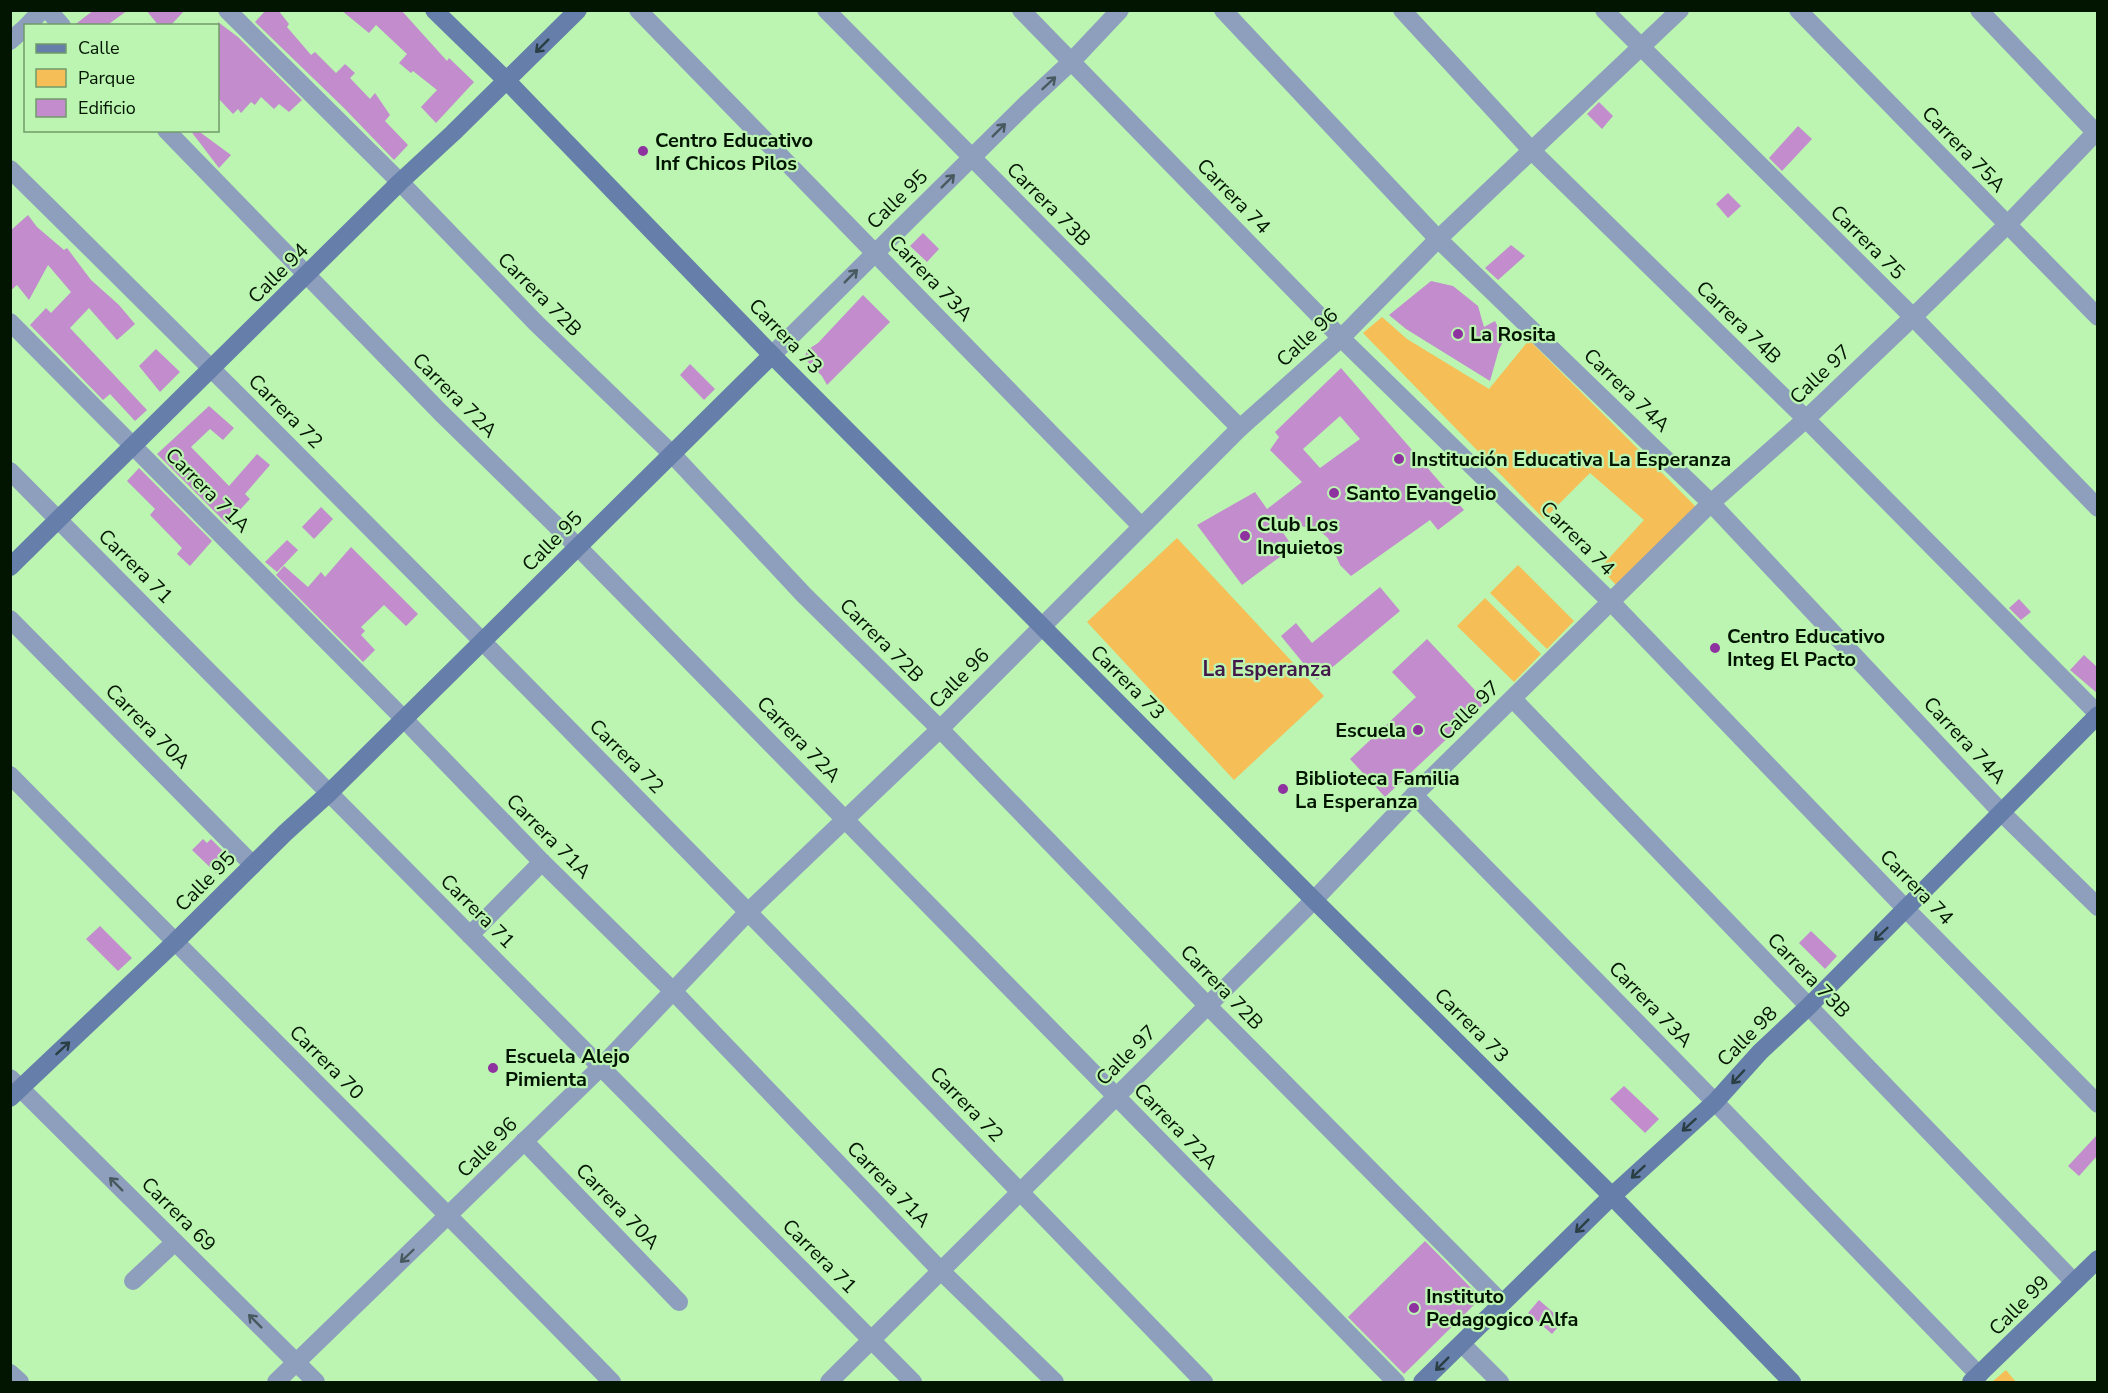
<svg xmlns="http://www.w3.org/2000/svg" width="2108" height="1393" font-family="'Nunito Sans',sans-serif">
<rect width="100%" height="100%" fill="#bbf5b1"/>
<g fill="#f5be56">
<path d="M1382 317 1407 339 1489 389 1529 340 1696 507 1617 586 1600 568 1644 520 1590 473 1544 519 1363 333Z"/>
<path d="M1177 538 1324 696 1234 780 1087 622Z"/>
<path d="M1518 565 1574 621 1547 649 1490 593Z"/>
<path d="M1485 598 1541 654 1514 682 1457 626Z"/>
<path d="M2006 1370 2016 1382H1992Z"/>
</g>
<g fill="#c28ccd" fill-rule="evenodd">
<path d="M94 10H128L106 26H73Z"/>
<path d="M146 10H185L170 26H159Z"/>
<path d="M266 10H278L289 24 287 27 311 55 315 52 336 73 345 64 355 73 350 78 370 99 375 93 390 115 385 121 408 145 394 160 344 108 255 22Z"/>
<path d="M341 10H401L447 61 449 58 474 82 436 123 421 107 437 90 413 71 411 73 399 63 407 54 376 25 369 33Z"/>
<path d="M218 22 238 37 302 100 289 112 279 104 274 109 261 97 255 105 251 102 241 113 238 109 233 114 218 98Z"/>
<path d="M1599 102 1613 116 1602 129 1587 114Z"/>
<path d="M1798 126 1812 139 1782 171 1769 158Z"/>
<path d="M190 130H197L231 155 219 168Z"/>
<path d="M1728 193 1741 206 1728 218 1716 204Z"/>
<path d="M28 215 37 227 64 250 67 248 91 280 119 305 135 324 117 340 89 308 70 328 147 410 135 421 110 394 103 400 30 325 46 308 51 313 71 292 48 265 29 300 17 285 10 291V231Z"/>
<path d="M923 233 939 249 927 262 910 246Z"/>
<path d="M1511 245 1525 256 1498 280 1485 268Z"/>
<path d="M1431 281 1453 286 1478 306 1484 327 1495 321 1504 340 1499 349 1490 381 1406 329 1389 315Z"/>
<path d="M863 295 890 322 827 385 822 376 808 362 805 357 807 350 818 343Z"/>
<path d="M156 349 180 372 160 392 139 366Z"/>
<path d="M690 364 715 389 704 400 680 375Z"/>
<path d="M1341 368 1464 510 1438 530 1430 520 1351 576 1340 565 1328 538 1321 532 1272 517 1293 547 1242 585 1197 525 1255 492 1267 509 1302 482 1270 450 1279 437 1275 432ZM1340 416 1360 439 1320 468 1303 449Z"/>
<path d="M209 406 234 428 223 440 210 429 191 447 229 486 257 454 270 465 245 494 250 499 227 524 157 454Z"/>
<path d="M139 468 212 541 190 566 177 554 182 548 150 515 155 509 127 481Z"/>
<path d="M321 507 333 519 314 539 302 527Z"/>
<path d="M287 540 298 550 277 572 265 562Z"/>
<path d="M351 547 418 614 406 626 384 605 361 627 365 631 361 635 375 650 363 662 276 575 284 566 308 587 321 572 325 577Z"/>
<path d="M1380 587 1400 611 1317 680 1281 636 1296 623 1312 643Z"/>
<path d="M2019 599 2031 612 2021 620 2009 608Z"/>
<path d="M1427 639 1486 702 1385 797 1350 759 1416 697 1392 672Z"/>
<path d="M2084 655 2097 667V693L2070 670Z"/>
<path d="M203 839 207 843 211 839 230 858 216 873 192 850Z"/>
<path d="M100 926 132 958 118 971 86 939Z"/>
<path d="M1811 931 1837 956 1825 969 1799 943Z"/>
<path d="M1624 1086 1659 1119 1645 1133 1610 1099Z"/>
<path d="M2097 1135V1156L2079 1176 2068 1166Z"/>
<path d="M1425 1241 1481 1298 1404 1374 1348 1317Z"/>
<path d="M1539 1300 1563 1321 1552 1334 1528 1313Z"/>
</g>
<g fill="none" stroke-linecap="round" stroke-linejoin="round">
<g stroke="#8e9fbe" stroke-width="18">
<path d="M48 10 62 26"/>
<path d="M227 10 400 182 536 323 672 454 804 595 940 729 1208 1006 1502 1303"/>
<path d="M638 10 1141 526"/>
<path d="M826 10 1240 428"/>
<path d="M1021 10 1341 338 1611 602 1906 909 2098 1104"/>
<path d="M1223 10 1438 239 1711 503 2002 813 2098 907"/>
<path d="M1402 10 1531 150 1806 419 2098 714"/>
<path d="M1604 10 1913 317 2098 508"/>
<path d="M1798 10 2098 317"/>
<path d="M1979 10 2098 135"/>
<path d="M27 26 42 10"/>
<path d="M10 41 26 27"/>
<path d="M166 130 441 413 578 547 1396 1382"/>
<path d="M10 169C415 568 810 974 1204 1382"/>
<path d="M10 322 404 719 542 862 673 991 942 1272 1055 1382"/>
<path d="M772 355 1027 103 1071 62 1120 10"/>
<path d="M10 471 913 1382"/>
<path d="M10 619 253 865"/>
<path d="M1513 699 2074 1282"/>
<path d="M10 775C210 978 413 1178 612 1382"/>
<path d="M1414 795 1715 1102 1979 1375"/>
<path d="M470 935 542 862"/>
<path d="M10 1078 316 1382"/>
<path d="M524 1141 679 1302"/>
<path d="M133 1281 175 1242"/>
<path d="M1462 1344 1500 1382"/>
<path d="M10 1373 20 1382"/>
<path d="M276 1382 602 1066 749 911 940 729 1240 428 1341 338 1438 239 1680 10"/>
<path d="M829 1382 1314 900 1414 795 1711 503 1806 419 1913 317 2007 225 2098 130"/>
</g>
<g stroke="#657eaa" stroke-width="18">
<path d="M434 10 507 81 772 355 1314 900 1612 1196 1792 1382"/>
<path d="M10 567 400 182 453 133 578 10"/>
<path d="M10 1098 175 942 285 833 329 793 772 355"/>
<path d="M1422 1382 1612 1196 1715 1102 1760 1052 1808 1007 2098 715"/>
<path d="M1971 1382 2098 1259"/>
</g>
</g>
<defs><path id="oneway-shaft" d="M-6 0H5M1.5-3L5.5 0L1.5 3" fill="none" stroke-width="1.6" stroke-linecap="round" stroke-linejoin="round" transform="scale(1.5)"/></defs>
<g stroke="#2a3f44">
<use href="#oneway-shaft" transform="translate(542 46) rotate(135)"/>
<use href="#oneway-shaft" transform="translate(1881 934) rotate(136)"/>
<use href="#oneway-shaft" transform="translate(63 1048) rotate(-43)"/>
<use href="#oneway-shaft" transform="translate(1738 1077) rotate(133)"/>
<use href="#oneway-shaft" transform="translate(1689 1125) rotate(138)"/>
<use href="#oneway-shaft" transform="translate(1638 1172) rotate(137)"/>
<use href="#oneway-shaft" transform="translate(1582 1226) rotate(135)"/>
<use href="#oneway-shaft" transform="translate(1442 1364) rotate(135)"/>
</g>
<g stroke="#485a5f">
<use href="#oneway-shaft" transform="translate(1049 83) rotate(-43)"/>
<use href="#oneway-shaft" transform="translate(999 130) rotate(-45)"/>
<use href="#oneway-shaft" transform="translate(948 181) rotate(-45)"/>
<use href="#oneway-shaft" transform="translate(851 276) rotate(-45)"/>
<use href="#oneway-shaft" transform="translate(116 1184) rotate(-135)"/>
<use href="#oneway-shaft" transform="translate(407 1256) rotate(136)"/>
<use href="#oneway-shaft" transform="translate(255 1321) rotate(-135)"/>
</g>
<g fill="#8d329e" stroke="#bbf5b1" stroke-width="2">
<circle cx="643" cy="151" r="6"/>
<circle cx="1458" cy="334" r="6"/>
<circle cx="1399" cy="459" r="6"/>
<circle cx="1334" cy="493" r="6"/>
<circle cx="1245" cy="536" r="6"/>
<circle cx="1715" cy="648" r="6"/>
<circle cx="1418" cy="730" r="6"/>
<circle cx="1283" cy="789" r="6"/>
<circle cx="493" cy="1068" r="6"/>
<circle cx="1414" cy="1308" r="6"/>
</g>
<g text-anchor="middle" stroke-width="4.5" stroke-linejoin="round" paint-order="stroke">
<g font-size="20" font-weight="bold" fill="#021500" stroke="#bbf5b1" text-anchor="start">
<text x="655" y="147">Centro Educativo<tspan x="655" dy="23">Inf Chicos Pilos</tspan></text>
<text x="1470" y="341">La Rosita</text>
<text x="1411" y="466">Institución Educativa La Esperanza</text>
<text x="1346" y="500">Santo Evangelio</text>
<text x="1257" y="531">Club Los<tspan x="1257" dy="23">Inquietos</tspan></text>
<text x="1727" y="643">Centro Educativo<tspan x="1727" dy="23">Integ El Pacto</tspan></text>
<text x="1406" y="737" text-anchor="end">Escuela</text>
<text x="1295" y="785">Biblioteca Familia<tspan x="1295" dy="23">La Esperanza</tspan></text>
<text x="505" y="1063">Escuela Alejo<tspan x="505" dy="23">Pimienta</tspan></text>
<text x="1426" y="1303">Instituto<tspan x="1426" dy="23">Pedagogico Alfa</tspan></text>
</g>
<g font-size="20" fill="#021500" stroke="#bbf5b1">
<text transform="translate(1964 149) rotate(46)" y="7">Carrera 75A</text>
<text transform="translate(1234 196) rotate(46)" y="7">Carrera 74</text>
<text transform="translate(897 199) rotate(-44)" y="7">Calle 95</text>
<text transform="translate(1049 204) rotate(45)" y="7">Carrera 73B</text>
<text transform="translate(1868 242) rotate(45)" y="7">Carrera 75</text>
<text transform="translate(278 273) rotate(-45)" y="7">Calle 94</text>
<text transform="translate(931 278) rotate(46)" y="7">Carrera 73A</text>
<text transform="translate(540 294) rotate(45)" y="7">Carrera 72B</text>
<text transform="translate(1739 322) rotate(44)" y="7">Carrera 74B</text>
<text transform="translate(786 336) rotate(46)" y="7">Carrera 73</text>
<text transform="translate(1307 337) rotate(-43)" y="7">Calle 96</text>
<text transform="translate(1820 374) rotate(-44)" y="7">Calle 97</text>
<text transform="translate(1627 390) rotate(44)" y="7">Carrera 74A</text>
<text transform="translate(455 395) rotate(45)" y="7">Carrera 72A</text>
<text transform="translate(286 411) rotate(45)" y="7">Carrera 72</text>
<text transform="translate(208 490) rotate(45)" y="7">Carrera 71A</text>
<text transform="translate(1578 538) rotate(45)" y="7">Carrera 74</text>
<text transform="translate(552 541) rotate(-45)" y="7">Calle 95</text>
<text transform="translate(136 566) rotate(45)" y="7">Carrera 71</text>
<text transform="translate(882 640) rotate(45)" y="7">Carrera 72B</text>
<text transform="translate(959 678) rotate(-45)" y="7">Calle 96</text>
<text transform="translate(1128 682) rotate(45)" y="7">Carrera 73</text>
<text transform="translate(1469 710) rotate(-44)" y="7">Calle 97</text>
<text transform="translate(148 726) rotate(45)" y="7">Carrera 70A</text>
<text transform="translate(799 739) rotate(46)" y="7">Carrera 72A</text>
<text transform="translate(1965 740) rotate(47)" y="7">Carrera 74A</text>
<text transform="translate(627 756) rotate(45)" y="7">Carrera 72</text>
<text transform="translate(549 836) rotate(45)" y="7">Carrera 71A</text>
<text transform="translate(205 881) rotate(-45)" y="7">Calle 95</text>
<text transform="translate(1917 887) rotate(46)" y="7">Carrera 74</text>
<text transform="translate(478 911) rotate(45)" y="7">Carrera 71</text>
<text transform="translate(1809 975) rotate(46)" y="7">Carrera 73B</text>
<text transform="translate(1222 987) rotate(46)" y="7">Carrera 72B</text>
<text transform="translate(1651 1004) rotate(46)" y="7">Carrera 73A</text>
<text transform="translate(1472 1025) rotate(45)" y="7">Carrera 73</text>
<text transform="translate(1747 1036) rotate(-45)" y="7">Calle 98</text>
<text transform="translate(1126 1055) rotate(-45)" y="7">Calle 97</text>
<text transform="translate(327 1062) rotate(45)" y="7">Carrera 70</text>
<text transform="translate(967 1104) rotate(46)" y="7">Carrera 72</text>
<text transform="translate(1176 1126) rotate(46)" y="7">Carrera 72A</text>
<text transform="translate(487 1147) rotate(-45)" y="7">Calle 96</text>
<text transform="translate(889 1184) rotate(46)" y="7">Carrera 71A</text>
<text transform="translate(618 1206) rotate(46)" y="7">Carrera 70A</text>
<text transform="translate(179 1214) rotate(45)" y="7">Carrera 69</text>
<text transform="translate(820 1256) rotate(45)" y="7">Carrera 71</text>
<text transform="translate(2019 1305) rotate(-45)" y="7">Calle 99</text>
</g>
<g font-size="21" font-weight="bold" fill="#42174a" stroke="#bbf5b1">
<text x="1267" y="676">La Esperanza</text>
</g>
</g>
<rect width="2108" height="1393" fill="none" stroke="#021500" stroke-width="24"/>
<rect x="24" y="24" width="195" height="108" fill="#bbf5b1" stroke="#719b6a" stroke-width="1.5"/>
<rect x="36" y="44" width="30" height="9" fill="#657eaa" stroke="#719b6a" stroke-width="1.5"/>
<text x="78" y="54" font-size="18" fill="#021500">Calle</text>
<rect x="36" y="69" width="30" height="18" fill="#f5be56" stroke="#719b6a" stroke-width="1.5"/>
<text x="78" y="84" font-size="18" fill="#021500">Parque</text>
<rect x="36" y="99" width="30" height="18" fill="#c28ccd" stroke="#719b6a" stroke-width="1.5"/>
<text x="78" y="114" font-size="18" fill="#021500">Edificio</text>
</svg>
